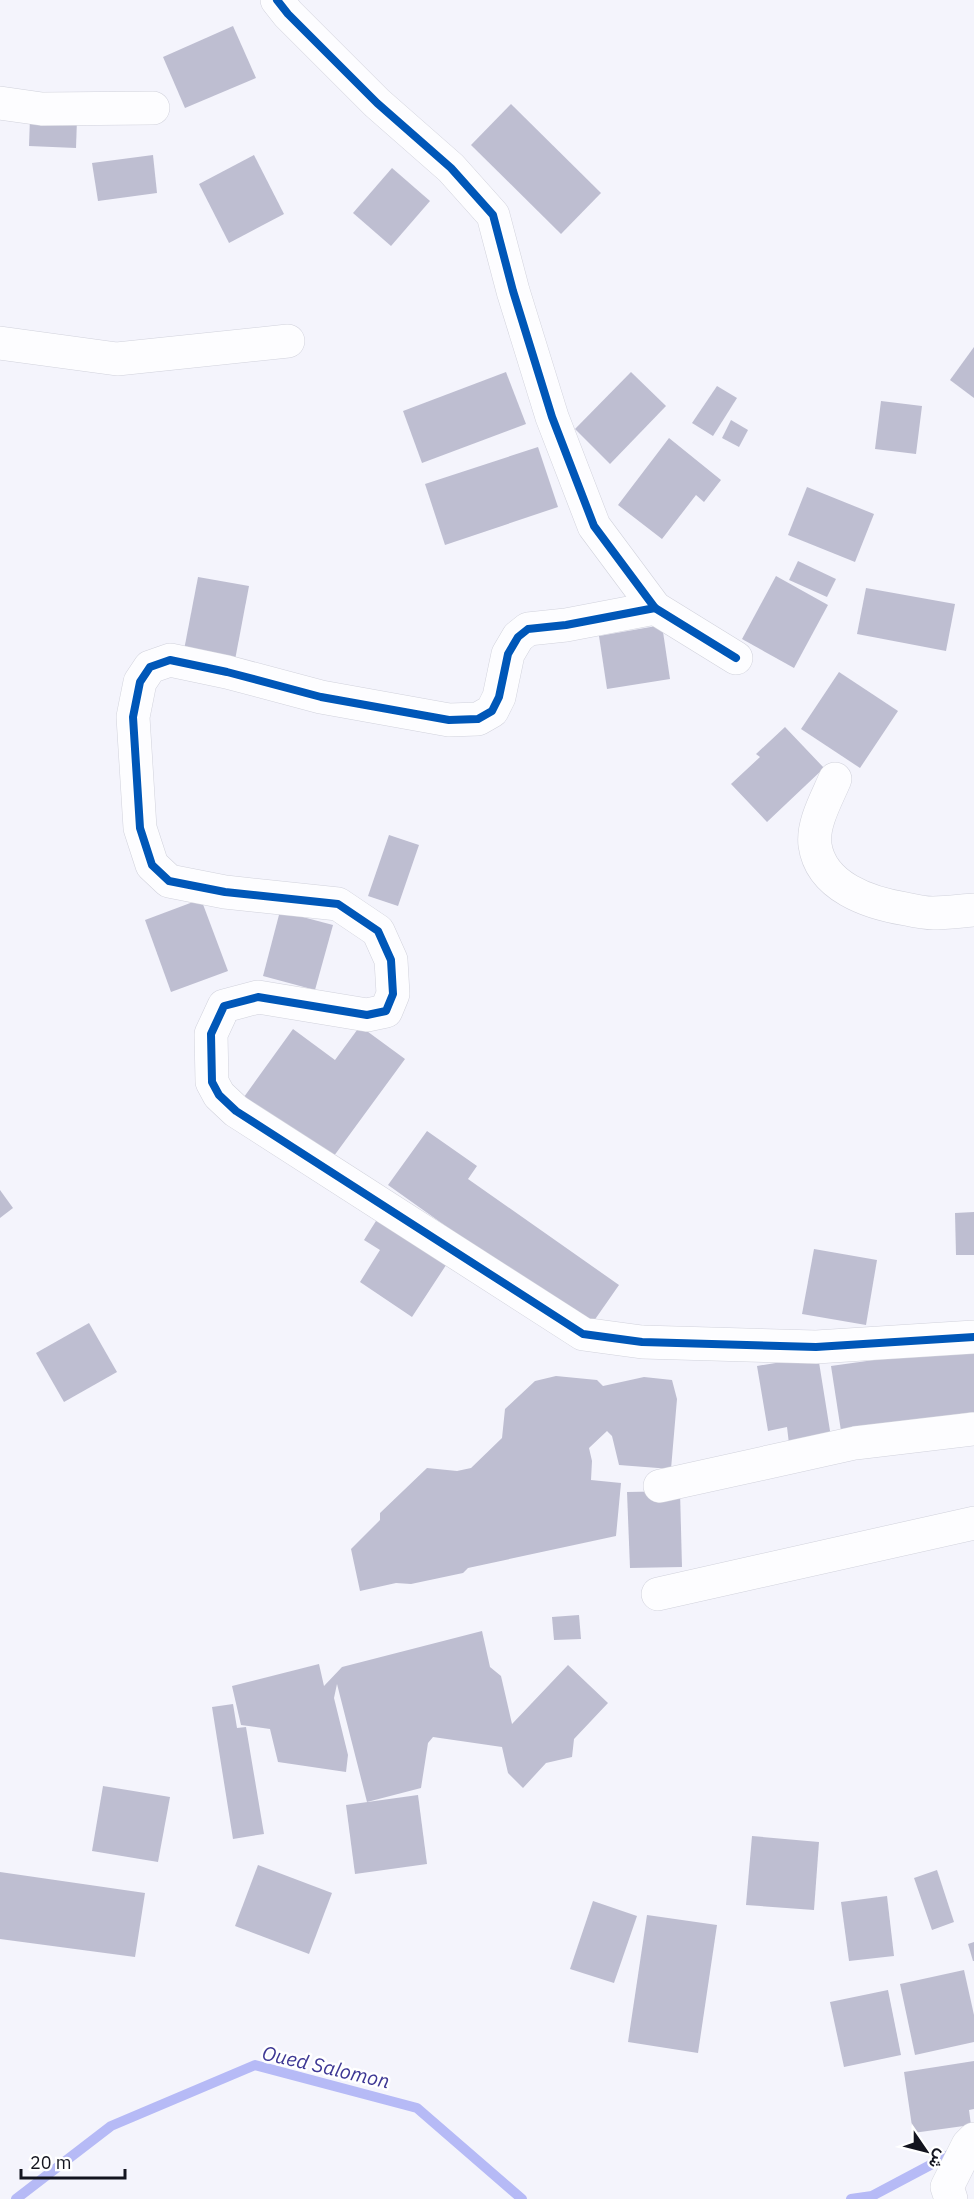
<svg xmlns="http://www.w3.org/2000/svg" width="974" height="2199" font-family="'IBM Plex Sans',Vazirmatn,sans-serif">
<rect width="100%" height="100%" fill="#f4f4fc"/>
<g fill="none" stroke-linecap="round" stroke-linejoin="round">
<g stroke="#b6baf6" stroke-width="10">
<path d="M16 2199 111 2126 255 2065 417 2108 522 2199"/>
<path d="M851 2199 872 2196 953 2153"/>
</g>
</g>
<g fill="#bebed1">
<path d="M233 26 256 78 185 108 163 57Z"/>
<path d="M511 104 601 193 561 234 471 145Z"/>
<path d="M30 118 77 119 76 148 29 146Z"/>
<path d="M153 155 157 193 98 201 92 163Z"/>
<path d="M254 155 284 214 229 243 199 184Z"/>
<path d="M392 168 430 201 391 246 353 213Z"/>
<path d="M974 347V398L950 380Z"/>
<path d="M506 372 526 424 422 463 403 411Z"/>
<path d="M631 372 666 406 610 464 575 429Z"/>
<path d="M717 386 737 398 713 436 692 423Z"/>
<path d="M881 401 922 406 916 454 875 449Z"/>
<path d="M731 420 748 430 739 447 722 438Z"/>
<path d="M669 438 721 480 704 502 696 495 662 539 618 505Z"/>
<path d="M538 447 558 507 445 545 425 484Z"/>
<path d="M807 487 874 514 855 562 788 535Z"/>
<path d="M798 561 836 579 827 597 789 580Z"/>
<path d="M776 576 828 605 794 668 742 639Z"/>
<path d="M198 577 249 586 235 660 184 650Z"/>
<path d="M866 588 955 604 946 651 857 634Z"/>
<path d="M662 625 670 679 607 689 599 636Z"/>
<path d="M839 672 898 711 860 768 801 729Z"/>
<path d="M785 727 824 768 767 822 731 784 760 757 756 754Z"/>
<path d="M389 835 419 845 398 906 368 896Z"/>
<path d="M201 899 228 971 171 992 145 920Z"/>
<path d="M280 911 333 925 315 990 263 976Z"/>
<path d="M360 1026 405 1059 331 1160 244 1097 293 1029 335 1060Z"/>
<path d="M427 1131 477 1166 468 1179 619 1285 589 1328 388 1185Z"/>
<path d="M0 1190 13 1208 0 1218Z"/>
<path d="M974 1212V1255H956L955 1213Z"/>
<path d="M381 1213 450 1259 412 1317 360 1282 380 1250 364 1240Z"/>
<path d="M814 1249 877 1260 866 1325 802 1314Z"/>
<path d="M89 1323 117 1372 64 1402 36 1353Z"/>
<path d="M974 1346V1412L841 1431 831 1366Z"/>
<path d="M818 1356 831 1437 789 1444 787 1427 768 1431 757 1366Z"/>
<path d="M556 1376 597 1380 603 1386 644 1377 672 1380 677 1399 671 1469 619 1465 612 1436 607 1431 589 1448 592 1461 591 1480 621 1483 616 1536 468 1568 463 1573 411 1584 396 1583 360 1591 351 1549 380 1520V1513L427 1468 457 1471 471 1468 502 1438 505 1409 535 1381Z"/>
<path d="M680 1491 682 1567 630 1568 627 1492Z"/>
<path d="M579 1615 581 1639 554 1640 552 1617Z"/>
<path d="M482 1631 490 1667 501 1676 512 1724 568 1665 608 1703 574 1739 572 1757 546 1763 523 1788 508 1773 502 1747 433 1737 428 1743 421 1788 367 1802 337 1684 334 1698 348 1755 346 1772 278 1762 270 1729 241 1725 232 1686 319 1664 324 1686 342 1667Z"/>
<path d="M233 1704 237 1728 246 1727 264 1834 233 1839 212 1707Z"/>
<path d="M103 1786 170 1797 158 1862 92 1851Z"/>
<path d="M418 1795 427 1864 355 1874 346 1805Z"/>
<path d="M752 1836 819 1842 814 1910 746 1905Z"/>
<path d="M258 1865 332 1893 309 1954 235 1926Z"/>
<path d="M937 1870 954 1922 932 1930 914 1878Z"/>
<path d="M0 1872 145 1893 135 1957 0 1939Z"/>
<path d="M887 1896 894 1956 849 1961 841 1902Z"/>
<path d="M593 1901 637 1916 614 1983 570 1969Z"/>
<path d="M647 1915 717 1925 698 2053 628 2042Z"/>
<path d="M974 1942V1961H973L968 1944Z"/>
<path d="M964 1970 974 2015V2042L915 2055 900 1984Z"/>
<path d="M888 1990 901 2055 844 2067 830 2002Z"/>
<path d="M974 2061V2109L969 2110 971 2125 913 2133 904 2072Z"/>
</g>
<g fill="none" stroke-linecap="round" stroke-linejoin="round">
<g stroke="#d1d2dc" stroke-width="34">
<g id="minor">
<path d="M277 0 288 14 377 103 451 168 493 215 513 291 552 417 594 526 655 608 736 658"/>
<path d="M0 103 42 109 153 108"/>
<path d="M0 343 117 359 288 341"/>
<path d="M655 608 566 625 528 629 518 637 508 654 499 697 492 711 478 719 449 720 321 697 227 672 170 660 150 667 140 682 133 717 140 828 152 865 169 881 225 892 338 904 378 931 391 960 393 994 386 1011 367 1015 258 997 224 1006 211 1034 212 1082 219 1095 236 1111 583 1334 642 1342 816 1347 974 1337"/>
<path d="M835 779C827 798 812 824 815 845 821 887 869 903 906 909 915 911 924 913 933 913 947 913 960 911 974 910"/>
<path d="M660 1486 855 1443 974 1429"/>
<path d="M658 1594 974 1523"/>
<path d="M951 2199 947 2187 968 2145 974 2139"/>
</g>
</g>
<use href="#minor" stroke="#fdfdff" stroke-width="33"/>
<g stroke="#fff" stroke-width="11">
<g id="cycleway">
<path d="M277 0 288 14 377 103 451 168 493 215 513 291 552 417 594 526 655 608 736 658"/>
<path d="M655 608 566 625 528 629 518 637 508 654 499 697 492 711 478 719 449 720 321 697 227 672 170 660 150 667 140 682 133 717 140 828 152 865 169 881 225 892 338 904 378 931 391 960 393 994 386 1011 367 1015 258 997 224 1006 211 1034 212 1082 219 1095 236 1111 583 1334 642 1342 816 1347 974 1337"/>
</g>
</g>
<use href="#cycleway" stroke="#0057b8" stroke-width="8"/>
</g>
<g text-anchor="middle" stroke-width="5" stroke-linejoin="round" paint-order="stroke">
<g font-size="20" font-style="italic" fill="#3d3794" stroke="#fff">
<text transform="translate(326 2067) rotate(13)" y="7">Oued Salomon</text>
</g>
</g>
<g transform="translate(926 2151) rotate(125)" stroke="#ffffff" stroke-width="4.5" paint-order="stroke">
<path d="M0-4.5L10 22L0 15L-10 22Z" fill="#13141f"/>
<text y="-9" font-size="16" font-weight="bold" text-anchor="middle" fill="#13141f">ش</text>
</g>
<path d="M21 2169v9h104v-9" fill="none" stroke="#13141f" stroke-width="3"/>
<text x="30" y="2169" font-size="18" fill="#13141f" stroke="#ffffff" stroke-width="4.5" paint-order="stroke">20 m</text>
</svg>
